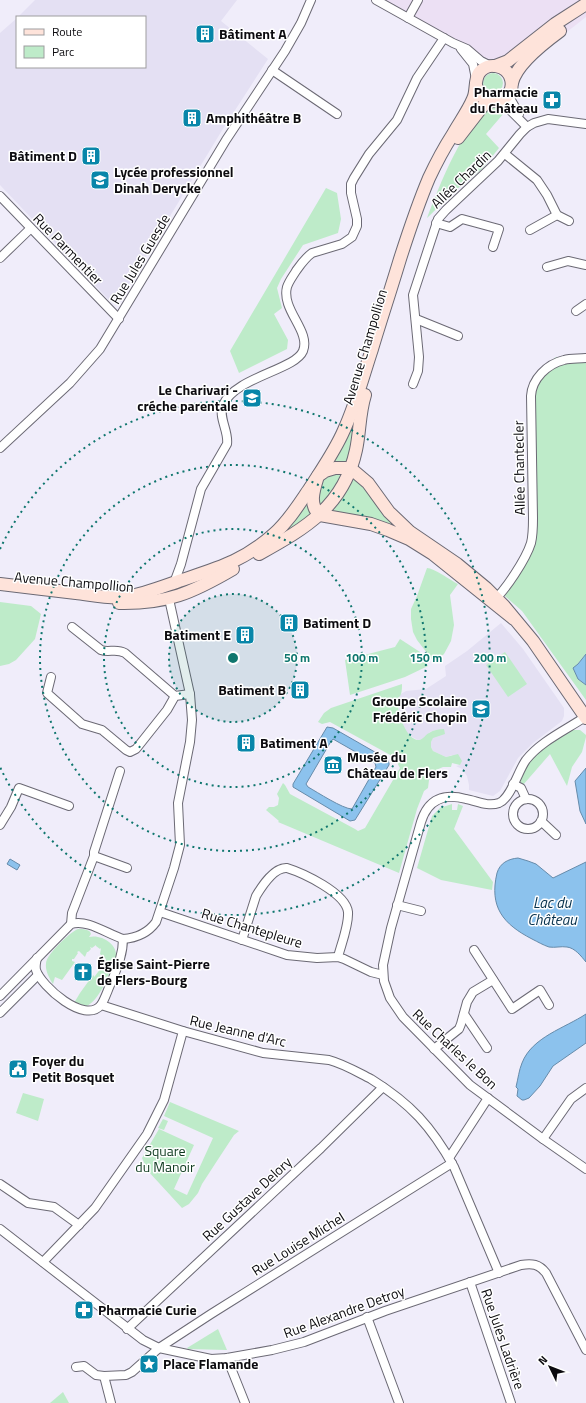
<svg xmlns="http://www.w3.org/2000/svg" width="586" height="1403" font-family="'Titillium Web',sans-serif">
<rect width="100%" height="100%" fill="#f0edfa"/>
<path fill="#ece0f4" d="M374 0H586V17L517 71 481 61Z"/>
<g fill="#e4e0f3">
<path d="M35 0H237L221 21 268 59 221 132 121 297 115 301 109 300 0 185V33L17 18V67H145V17H18Z"/>
<path d="M501 623 523 649 564 708V716L562 721 533 743 518 758 500 791 493 796 469 790V785L467 776 462 769 456 766 460 765 452 755 446 757 433 751 431 747V742L436 730 430 732 423 739 418 740 412 737 405 731 399 710 398 698 401 694 406 691 426 689 446 676 445 666 467 651Z"/>
</g>
<g fill="#beebc9">
<circle cx="493" cy="83" r="10"/>
<path d="M493 106 504 113 486 134 499 148 482 169 457 189 427 218C439 187 463 122 493 106Z"/>
<path d="M326 188 337 193 341 219 338 233 303 245 281 279 277 288 282 308 274 314 288 340 287 349 239 373 230 351Z"/>
<path d="M556 357 586 358V654L575 667 574 670 578 679 586 685V700L522 611 498 590 513 570 536 533 535 377 543 367Z"/>
<path d="M358 402 349 466 332 464Z"/>
<path d="M346 472 321 509C318 502 318 498 320 490 323 475 332 474 346 472Z"/>
<path d="M354 477H357L398 528 327 513 347 489Z"/>
<path d="M312 489 315 516 272 540Z"/>
<path d="M427 568C434 568 450 580 458 584L450 595 454 625 451 641 444 654 434 662 417 640 413 632 411 619V609L417 596Z"/>
<path d="M0 602 31 606 41 614 35 639 16 660 9 664 0 666Z"/>
<path d="M400 639 420 652 428 666 405 677 350 695 345 660 395 647Z"/>
<path d="M505 652 527 684 508 697 486 665Z"/>
<path d="M402 684C402 687 402 691 401 694 400 697 399 696 398 699 396 709 406 741 419 740 424 739 425 735 429 733 434 730 438 729 444 729L445 734 433 738 431 742V747L433 751 446 757 458 754 462 761 460 765 452 763 451 767H443L436 770 429 780 428 788 424 791 417 809 399 873 278 822 279 821 266 810 269 807H274L278 805 279 798 277 794 283 783 285 785 290 794 355 829 358 831 365 828 400 768 394 757 330 722 322 724 318 722 324 713 331 708Z"/>
<path d="M572 730H580L586 735V737L582 752 572 767 567 786 550 754 523 785 519 780C529 756 551 742 572 730Z"/>
<path d="M452 804V810H457L458 804 463 806 454 829 493 882 492 890 441 880 417 868 432 816 440 808Z"/>
<path d="M78 929C82 929 90 929 91 934L89 937C101 934 118 944 116 957 109 973 101 1000 85 1007L74 1003 80 993 93 975 95 977V976L101 968H100L106 959 100 954 101 948 100 949 96 946V945L92 948 90 947 91 949 88 952H87L85 957 79 951 77 952 78 953 74 959H72V961L75 962 62 980 55 977 53 984C49 978 45 970 46 963 47 954 70 932 78 929Z"/>
<path d="M23 1093 44 1099 38 1121 16 1113Z"/>
<path d="M170 1102 239 1131 234 1135 215 1164 202 1184 198 1193 189 1204 182 1208 148 1171 142 1158 159 1129 194 1145 174 1189 187 1195 213 1138 164 1116Z"/>
<path d="M163 1119 168 1121 164 1130 158 1128Z"/>
<path d="M218 1329 227 1350 188 1349 187 1348Z"/>
<path d="M63 1392 69 1403H50Z"/>
</g>
<g fill="#8cc2ed" stroke="#668baa" fill-rule="evenodd">
<path d="M586 654V685L578 679 573 668 578 664Z"/>
<path d="M327 727 333 728 387 759 389 763V765L355 820 350 821 293 787V784ZM333 739 375 763 376 767 352 809C343 809 317 792 308 787L306 784 330 743Z"/>
<path d="M586 768V824L580 811 575 781Z"/>
<path d="M518 858 528 861 536 864 553 878 586 862V962C581 956 575 948 567 947 561 946 555 948 549 947 543 945 538 942 532 939 503 924 489 907 497 873 500 863 508 859 518 858Z"/>
<path d="M10 859 20 865 17 870 7 864Z"/>
<path d="M586 1014V1043L553 1066 540 1086 529 1098 524 1100H522L517 1096 518 1089 516 1087C518 1079 519 1070 522 1063 532 1037 565 1028 586 1014Z"/>
</g>
<g fill="none" stroke-linecap="round" stroke-linejoin="round">
<g stroke="#6b6974" stroke-width="10">
<g id="street">
<path d="M376 0 453 43 467 49 481 61 491 66"/>
<path d="M408 18 418 0"/>
<path d="M461 49 473 64 476 79"/>
<path d="M272 70 337 114"/>
<path d="M510 91 511 100 519 114"/>
<path d="M495 101 507 107 527 127"/>
<path d="M505 154 537 180 547 195 557 215 569 221"/>
<path d="M0 196 119 319"/>
<path d="M436 223 450 227 462 219 499 229 493 247"/>
<path d="M530 230 557 215"/>
<path d="M0 258 30 229"/>
<path d="M547 267 568 261 586 265"/>
<path d="M576 311 586 304"/>
<path d="M416 319 458 336"/>
<path d="M413 384 418 371 419 357 413 295 438 219 446 210 498 161 520 134 527 127 534 123 548 119 586 124"/>
<path d="M0 448 70 383 100 349 226 140 285 51 301 23 311 0"/>
<path d="M174 583 181 564 201 489 227 444C229 431 218 418 223 405 235 377 295 370 303 351 311 331 281 310 287 287 289 281 293 276 296 271 301 264 305 258 312 253L342 244 352 237 357 226V219L351 193V184L354 178 369 154 397 120 417 78 444 38"/>
<path d="M493 601C505 591 526 559 531 543 533 535 533 526 533 518L531 396C532 379 547 364 564 360 571 358 579 359 586 358"/>
<path d="M72 627 101 650C109 653 116 648 125 653L175 696"/>
<path d="M51 677 47 693 82 724 102 730 126 750 130 752 136 749 167 710 175 696 190 694"/>
<path d="M585 717C566 730 541 741 526 760 518 771 511 798 499 803 488 807 477 801 466 799 444 793 428 799 421 822L391 928 383 965 384 981 390 998 403 1017 470 1085 543 1139 586 1169"/>
<path d="M513 784 521 788 526 799"/>
<circle cx="528" cy="814" r="15"/>
<path d="M541 821 556 835"/>
<path d="M0 825 11 807 19 788 69 806"/>
<path d="M94 856V852L120 771"/>
<path d="M397 905 421 911"/>
<path d="M160 912 287 955 317 958 338 957 344 959 371 972 383 975"/>
<path d="M71 924 72 913 94 856 127 868"/>
<path d="M242 940 256 896C262 886 274 867 287 868 303 873 346 893 348 912 349 925 341 945 338 957"/>
<path d="M474 950 512 1009 540 990 549 1005"/>
<path d="M37 958C36 962 35 966 36 970 41 986 85 1025 101 1005 105 999 108 989 111 983 117 968 123 955 123 939"/>
<path d="M0 996 71 924C88 919 107 934 123 939 136 938 148 933 156 922L174 868 180 845 178 803 190 742 192 720 190 694 169 599"/>
<path d="M101 1005 183 1031 263 1053 329 1060C344 1064 357 1072 371 1079 411 1104 431 1126 454 1167L499 1273"/>
<path d="M0 1013 38 975"/>
<path d="M464 1014 487 1048"/>
<path d="M434 1049 459 1029 461 1024 467 1002 473 992 493 980"/>
<path d="M543 1139 571 1099 586 1088"/>
<path d="M449 1158 488 1098"/>
<path d="M0 1184 28 1203 54 1207 79 1225"/>
<path d="M0 1229 143 1340 159 1348 211 1359 227 1358 272 1350 304 1342 385 1311 521 1265C532 1263 539 1264 546 1273L586 1350"/>
<path d="M43 1262 95 1208 147 1134 164 1100 183 1031"/>
<path d="M470 1282 511 1403"/>
<path d="M367 1317 399 1403"/>
<path d="M127 1329 321 1148 383 1087"/>
<path d="M227 1358 245 1403"/>
<path d="M76 1367 84 1366 96 1375 104 1376 126 1375 132 1372 159 1348 211 1314 452 1163"/>
<path d="M104 1376 111 1403"/>
</g>
</g>
<g stroke="#6b6974" stroke-width="14">
<g id="secondary">
<path d="M495 66 508 61 555 24 586 4"/>
<path d="M512 83C516 65 545 42 560 31"/>
<path d="M458 138 482 107 485 104 492 101"/>
<path d="M259 554C306 528 344 506 356 450 360 432 359 414 365 395"/>
<path d="M0 584C25 587 51 590 76 593 92 595 110 599 126 597 145 594 164 586 182 580 218 568 244 561 274 534 289 521 299 504 310 488 322 469 335 451 344 430 356 404 363 376 372 349 381 319 391 289 400 259 409 231 418 204 429 178 436 163 444 148 453 134 459 123 468 111 473 99 477 91 474 81 479 73 488 61 507 65 511 79 517 102 482 111 476 85"/>
<path d="M119 603C167 604 192 593 233 569"/>
<path d="M514 619 433 554 409 539 388 530 371 524 320 515C308 505 314 489 318 476L325 471 335 468H346L355 472 368 483 389 512 410 532 457 564 486 588 504 606 533 641 586 718"/>
</g>
</g>
<use href="#street" stroke="#fff" stroke-width="8"/>
<use href="#secondary" stroke="#fee3da" stroke-width="12"/>
</g>
<circle cx="233" cy="658" r="64" fill="#0f766e" fill-opacity=".12"/>
<g fill="none" stroke="#0f766e" stroke-width="2" stroke-dasharray="2 4">
<circle cx="233" cy="658" r="64"/>
<circle cx="233" cy="658" r="129"/>
<circle cx="233" cy="658" r="193"/>
<path d="M0 549A257 257 0 1 1 0 767"/>
</g>
<defs>
<g id="building-square" transform="scale(1)"><rect x="-9" y="-9" width="18" height="18" rx="4" fill="#0886a9" stroke="#fff"/><path d="M-4-6H4V6H1V3H-1V6H-4ZM-2.5-4.3h1.7v1.8h-1.7ZM.8-4.3h1.7v1.8H.8ZM-2.5-1h1.7V.8h-1.7ZM.8-1h1.7V.8H.8Z" fill="#fff"/></g>
<g id="pharmacy-square" transform="scale(1)"><rect x="-9" y="-9" width="18" height="18" rx="4" fill="#0886a9" stroke="#fff"/><path d="M-2-6h4v4h4v4h-4v4h-4v-4h-4v-4h4Z" fill="#fff"/></g>
<g id="school-square" transform="scale(1)"><rect x="-9" y="-9" width="18" height="18" rx="4" fill="#0886a9" stroke="#fff"/><path d="M0-5L7-2L0 1L-7-2ZM-4 1L0 2.5L4 1V4Q0 6-4 4Z" fill="#fff"/></g>
<g id="museum-square" transform="scale(1)"><rect x="-9" y="-9" width="18" height="18" rx="4" fill="#0886a9" stroke="#fff"/><path d="M0-6L6-3V-2H-6V-3ZM-5-1h2V3h-2ZM-1-1h2V3h-2ZM3-1h2V3H3ZM-6 4H6V6H-6Z" fill="#fff"/></g>
<g id="church-square" transform="scale(1)"><rect x="-9" y="-9" width="18" height="18" rx="4" fill="#0886a9" stroke="#fff"/><path d="M-1.2-6h2.4v3.5h3.3v2.4h-3.3V6h-2.4V-.1h-3.3v-2.4h3.3Z" fill="#fff"/></g>
<g id="civic-square" transform="scale(1)"><rect x="-9" y="-9" width="18" height="18" rx="4" fill="#0886a9" stroke="#fff"/><path d="M-.6-6.5H3V-4.5H.6V-3L4-1V1h2V6H-6V1h2V-1L-.6-3ZM-1.2 2.5V6h2.4V2.5Z" fill="#fff"/></g>
<g id="sight-square" transform="scale(1)"><rect x="-9" y="-9" width="18" height="18" rx="4" fill="#0886a9" stroke="#fff"/><path d="M0-6L1.8-2.2L6-1.7L2.9 1.2L3.7 5.4L0 3.3L-3.7 5.4L-2.9 1.2L-6-1.7L-1.8-2.2Z" fill="#fff"/></g>
</defs>
<g fill-rule="evenodd">
<use href="#building-square" x="205" y="34"/>
<use href="#pharmacy-square" x="552" y="100"/>
<use href="#building-square" x="192" y="118"/>
<use href="#building-square" x="91" y="156"/>
<use href="#school-square" x="100" y="180"/>
<use href="#school-square" x="252" y="398"/>
<use href="#building-square" x="289" y="623"/>
<use href="#building-square" x="245" y="635"/>
<use href="#building-square" x="300" y="690"/>
<use href="#school-square" x="481" y="709"/>
<use href="#building-square" x="246" y="743"/>
<use href="#museum-square" x="333" y="765"/>
<use href="#church-square" x="83" y="972"/>
<use href="#civic-square" x="18" y="1069"/>
<use href="#pharmacy-square" x="84" y="1310"/>
<use href="#sight-square" x="149" y="1364"/>
</g>
<g text-anchor="middle" stroke-width="3" stroke-linejoin="round" paint-order="stroke">
<g font-size="14" font-weight="bold" fill="#0c0b0f" stroke="#fff" text-anchor="start">
<text x="219" y="39">Bâtiment A</text>
<text x="538" y="97" text-anchor="end">Pharmacie<tspan x="538" dy="16">du Château</tspan></text>
<text x="206" y="123">Amphithéâtre B</text>
<text x="77" y="161" text-anchor="end">Bâtiment D</text>
<text x="114" y="177">Lycée professionnel<tspan x="114" dy="16">Dinah Derycke</tspan></text>
<text x="238" y="395" text-anchor="end">Le Charivari -<tspan x="238" dy="16">créche parentale</tspan></text>
<text x="303" y="628">Batiment D</text>
<text x="231" y="640" text-anchor="end">Batiment E</text>
<text x="286" y="695" text-anchor="end">Batiment B</text>
<text x="467" y="706" text-anchor="end">Groupe Scolaire<tspan x="467" dy="16">Frédéric Chopin</tspan></text>
<text x="260" y="748">Batiment A</text>
<text x="347" y="762">Musée du<tspan x="347" dy="16">Château de Flers</tspan></text>
<text x="97" y="969">Église Saint-Pierre<tspan x="97" dy="16">de Flers-Bourg</tspan></text>
<text x="32" y="1066">Foyer du<tspan x="32" dy="16">Petit Bosquet</tspan></text>
<text x="98" y="1315">Pharmacie Curie</text>
<text x="163" y="1369">Place Flamande</text>
</g>
<g font-size="14" fill="#0c0b0f" stroke="#fff">
<text transform="translate(461 179) rotate(-44)" y="5">Allée Chardin</text>
<text transform="translate(68 249) rotate(46)" y="5">Rue Parmentier</text>
<text transform="translate(140 259) rotate(-59)" y="5">Rue Jules Guesde</text>
<text transform="translate(365 347) rotate(-73)" y="5">Avenue Champollion</text>
<text transform="translate(519 468) rotate(-91)" y="5">Allée Chantecler</text>
<text transform="translate(74 582) rotate(5)" y="5">Avenue Champollion</text>
<text transform="translate(252 928) rotate(17)" y="5">Rue Chantepleure</text>
<text transform="translate(238 1031) rotate(13)" y="5">Rue Jeanne d'Arc</text>
<text transform="translate(455 1049) rotate(43)" y="5">Rue Charles le Bon</text>
<text transform="translate(247 1199) rotate(-43)" y="5">Rue Gustave Delory</text>
<text transform="translate(298 1244) rotate(-32)" y="5">Rue Louise Michel</text>
<text transform="translate(344 1312) rotate(-20)" y="5">Rue Alexandre Detroy</text>
<text transform="translate(503 1339) rotate(71)" y="5">Rue Jules Ladrière</text>
</g>
<g font-size="14" fill="#0d391e" stroke="#fff">
<text x="165" y="1156">Square<tspan x="165" dy="16">du Manoir</tspan></text>
</g>
<g font-size="15" font-style="italic" fill="#042f4b" stroke="#fff">
<text x="552" y="908">Lac du<tspan x="552" dy="17">Château</tspan></text>
</g>
</g>
<circle cx="233" cy="658" r="6" fill="#0f766e" stroke="#fff" stroke-width="2"/>
<g font-size="12" text-anchor="middle" font-weight="bold" fill="#0f766e" stroke="#fff" stroke-width="3" stroke-linejoin="round" paint-order="stroke">
<text x="297" y="662">50 m</text>
<text x="362" y="662">100 m</text>
<text x="426" y="662">150 m</text>
<text x="490" y="662">200 m</text>
</g>
<rect x="16" y="16" width="130" height="52" fill="#ffffff" stroke="#9e9d9f"/>
<rect x="24" y="29" width="20" height="6" fill="#fee3da" stroke="#9e9d9f"/>
<text x="52" y="36" font-size="12" fill="#0c0b0f">Route</text>
<rect x="24" y="46" width="20" height="12" fill="#beebc9" stroke="#9e9d9f"/>
<text x="52" y="56" font-size="12" fill="#0c0b0f">Parc</text>
<g transform="translate(550 1367) rotate(313)" stroke="#ffffff" stroke-width="3" paint-order="stroke">
<path d="M0-3L7 15L0 10L-7 15Z" fill="#0c0b0f"/>
<text y="-6" font-size="11" font-weight="bold" text-anchor="middle" fill="#0c0b0f">N</text>
</g>
</svg>
